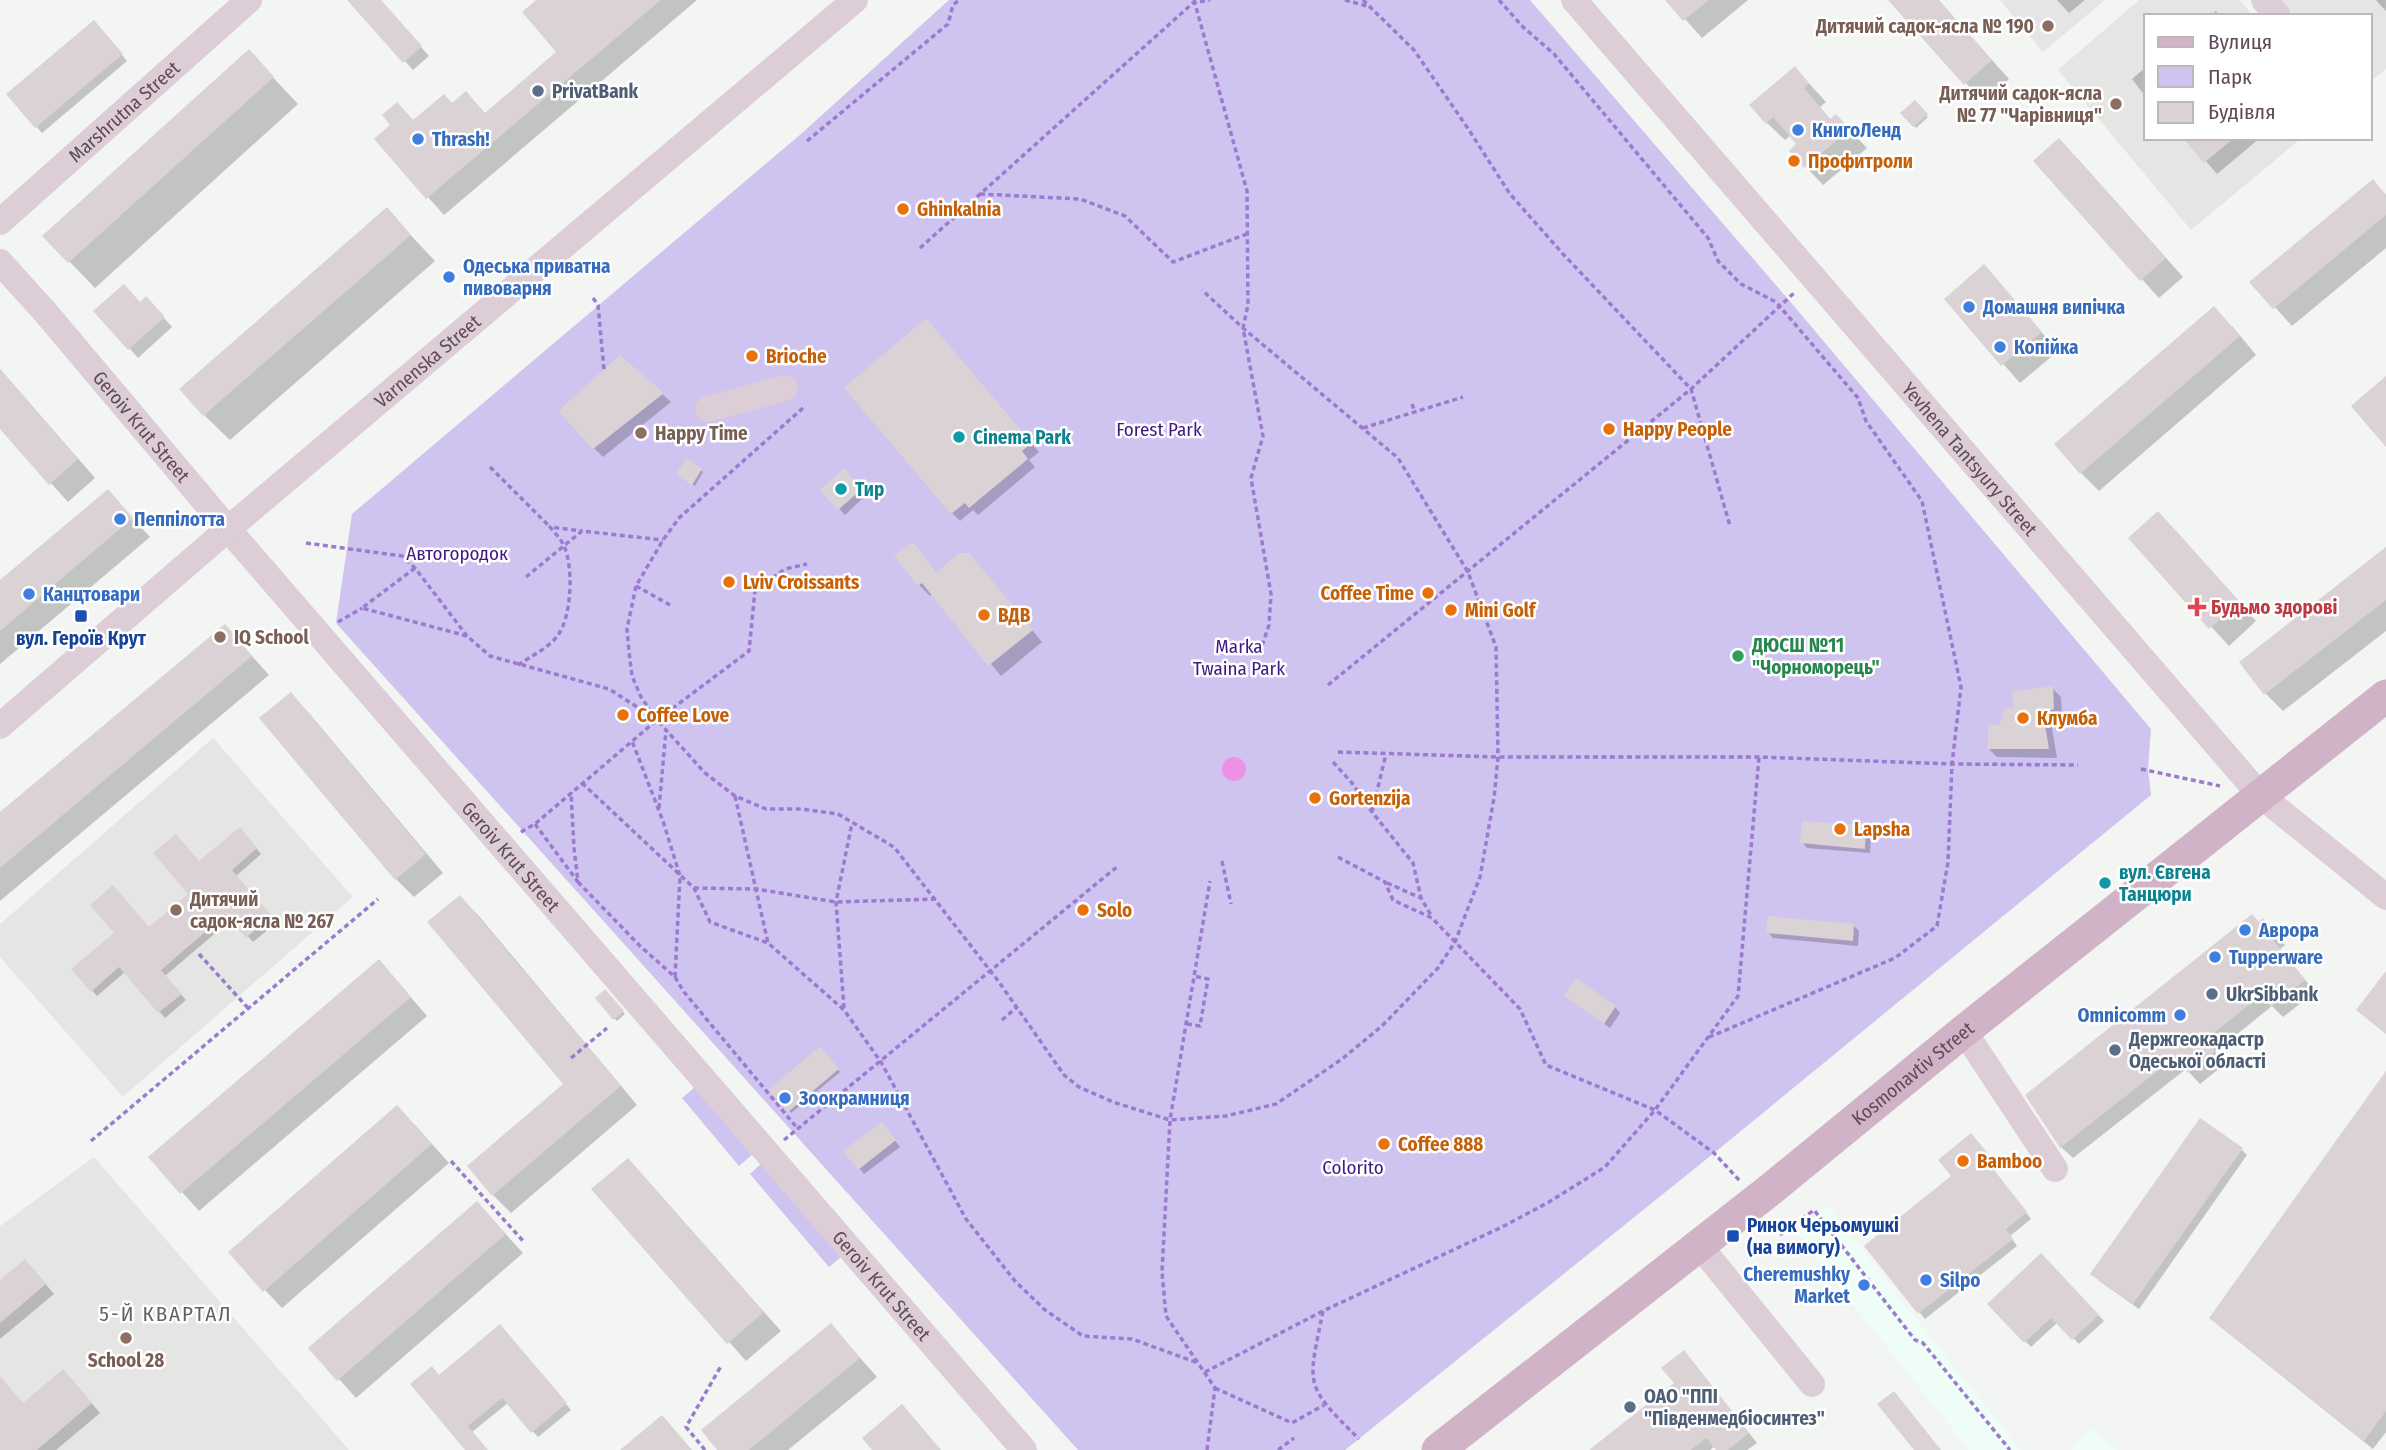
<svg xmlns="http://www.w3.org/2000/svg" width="2386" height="1450" font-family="'Fira Sans Condensed',sans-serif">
<rect width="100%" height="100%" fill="#f3f5f3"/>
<g fill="#effdf7">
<path d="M1828 1205 1932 1339 2020 1450H1969L1795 1231Z"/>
<path d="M2091 1428 2118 1450H2071Z"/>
</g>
<g fill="#e5e6e4">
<path d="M2000 0H2105L2043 52Z"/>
<path d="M2139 0H2240L2253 16H2146V138H2302L2191 230 2058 70Z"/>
<path d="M2259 0H2386V69L2370 82V16H2272Z"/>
<path d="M213 738 353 897 123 1097 0 957V924Z"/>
<path d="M94 1157 349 1450H0V1226Z"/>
</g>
<g fill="#cfc3f0">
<path d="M949 0H1530L1788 299 2151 729 2148 769 2151 795 1714 1153 1345 1450H1078L336 623 352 514 801 134Z"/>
<path d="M695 1087 752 1155 739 1166 682 1098Z"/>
<path d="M762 1163 841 1257 829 1267 750 1174Z"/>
</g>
<circle fill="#ed91e5" cx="1234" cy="769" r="12"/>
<g fill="#0003">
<path d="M349 0H379L429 56 413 70Z"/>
<path d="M538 0H697L444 215 376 139 392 125 397 104 414 121 452 105 486 114 559 52Z"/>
<path d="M1668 0H1748L1702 38Z"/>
<path d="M1891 0H1938L2009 79 1983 102Z"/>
<path d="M2057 0H2085L2069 13Z"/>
<path d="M2376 0H2386V11L2382 7Z"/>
<path d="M2216 11 2220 16H2210Z"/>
<path d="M99 28 127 61 42 133 8 95Z"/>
<path d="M249 52 298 104 95 288 45 236Z"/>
<path d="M2146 67V97L2132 79Z"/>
<path d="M1795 68 1826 102 1820 107 1831 120 1836 116 1867 148 1823 185 1791 151 1799 144 1791 135 1785 140 1767 123Z"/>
<path d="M1915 102 1928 117 1916 128 1903 113Z"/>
<path d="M2186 138H2260L2217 174Z"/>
<path d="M2077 158 2183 277 2159 298 2035 161Z"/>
<path d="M2373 182 2386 195V248L2292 326 2252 282Z"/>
<path d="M387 210 435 261 230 440 204 415Z"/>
<path d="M1984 267 2058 351 2020 383 1946 299Z"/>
<path d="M140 304 155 308 172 327 138 358 96 311Z"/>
<path d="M2232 326 2256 355 2099 491 2081 473Z"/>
<path d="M934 329 1039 452 1029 460 1035 467 978 515 973 510 960 521 952 513Z"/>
<path d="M0 369 95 478 68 502 0 427Z"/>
<path d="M662 394 671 402 603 457 594 448Z"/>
<path d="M701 470 703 472 695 486 681 476Z"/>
<path d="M849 476 866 495 845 515 822 490Z"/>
<path d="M108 491 150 537 0 664V583Z"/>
<path d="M2176 531 2256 621 2229 646 2130 538Z"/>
<path d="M913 544 938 573 968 554 1042 642 1001 676 933 594 930 596 919 585Z"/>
<path d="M2386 550V631L2283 711 2265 693Z"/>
<path d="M225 626 269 675 0 901V815Z"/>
<path d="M2052 688 2061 697 2062 718 2051 722 2057 758 1997 757 1988 748 2001 727 2016 710Z"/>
<path d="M290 695 308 712 443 873 414 897 396 879 261 718Z"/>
<path d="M1866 826 1871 832 1870 853 1807 848 1802 842Z"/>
<path d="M245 835 261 854 236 876 276 923 253 942 232 919 165 976 186 1000 165 1018 125 972 97 996 92 990 149 929 191 894Z"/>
<path d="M460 897 478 915 637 1105 511 1213 493 1195 565 1084Z"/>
<path d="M2259 924 2275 932 2285 945 2280 949 2315 992 2283 1017 2272 1006 2215 1052 2225 1064 2200 1084 2186 1069 2073 1158 2061 1147Z"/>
<path d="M1854 926 1859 931 1858 946 1773 938 1768 932Z"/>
<path d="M396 980 427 1016 199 1211 151 1157Z"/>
<path d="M605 992 625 1014 617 1021 597 998Z"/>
<path d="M1566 996 1615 1007 1620 1013 1610 1028Z"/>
<path d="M820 1049 840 1072 791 1113 771 1090Z"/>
<path d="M2386 1074V1432L2373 1449 2221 1327Z"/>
<path d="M415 1125 449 1163 282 1308 265 1290Z"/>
<path d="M887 1130 900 1147 864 1174 859 1168Z"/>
<path d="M1977 1141 1999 1167 1994 1171 2031 1219 2010 1236 2017 1246 1925 1319 1866 1246 1954 1177Z"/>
<path d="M2242 1150 2247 1155 2139 1309 2098 1280Z"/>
<path d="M628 1160 781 1331 746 1361 594 1189Z"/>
<path d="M477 1203 523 1253 356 1398 311 1348Z"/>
<path d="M2041 1255 2104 1321 2079 1344 2058 1322 2031 1347 1989 1304Z"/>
<path d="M34 1270 54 1294 0 1339V1282Z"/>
<path d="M831 1325 877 1377 788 1450H719Z"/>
<path d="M505 1332 571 1410 538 1437 508 1403 472 1432 487 1450H468L440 1377Z"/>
<path d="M1692 1361 1757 1443 1747 1450H1718L1715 1446 1710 1450H1592L1676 1383Z"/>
<path d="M0 1377 23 1405 72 1380 100 1413 56 1450H0Z"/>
</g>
<g fill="#dad2d5">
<path d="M347 0H381L422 46 403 63Z"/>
<path d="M536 0H661L426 199 374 139 390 125 382 115 397 102 413 120 444 94 452 103 466 91 485 113 556 52 522 12Z"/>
<path d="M1665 0H1709L1683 21Z"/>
<path d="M1888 0H1939L1992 60 1964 85Z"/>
<path d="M94 20 123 54 35 128 6 94Z"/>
<path d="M249 49 274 77 68 263 42 236Z"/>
<path d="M1795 66 1809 83 1804 88 1830 119 1836 114 1850 129 1804 168 1789 151 1796 144 1773 117 1766 124 1749 105Z"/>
<path d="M1915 100 1928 114 1913 127 1900 113Z"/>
<path d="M2059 138 2166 258 2140 281 2033 161Z"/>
<path d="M2183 138H2234L2204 163Z"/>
<path d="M2373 179 2386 195V215L2273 309 2249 282Z"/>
<path d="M387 207 411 235 203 416 179 389Z"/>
<path d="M1984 264 2042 332 2001 366 1944 299Z"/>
<path d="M124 284 140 302 146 296 165 317 128 350 93 311Z"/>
<path d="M2214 306 2240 336 2080 474 2054 444Z"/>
<path d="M926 318 1032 443 1022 451 1028 459 969 508 965 503 951 514 844 388Z"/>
<path d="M620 355 664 393 593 449 558 411Z"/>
<path d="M0 369 78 459 49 485 0 429Z"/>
<path d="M2386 376V447L2351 406Z"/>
<path d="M687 458 702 469 692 485 676 474Z"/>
<path d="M844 468 862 489 838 510 820 490Z"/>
<path d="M108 489 133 518 0 631V580Z"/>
<path d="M2158 511 2240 602 2209 629 2128 538Z"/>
<path d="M913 542 937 572 959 553H969L1033 630 988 666 922 583 918 586 894 556Z"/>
<path d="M2386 547V600L2264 695 2239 662Z"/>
<path d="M225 624 252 656 0 868V812Z"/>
<path d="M2053 686 2054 709 2043 713 2049 749H1987L1989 724 2000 725 2004 709 2014 708 2012 692Z"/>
<path d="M291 692 426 854 395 880 259 718Z"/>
<path d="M1802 821 1866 825 1865 849 1800 843Z"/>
<path d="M240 827 257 848 232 870 272 916 246 938 226 914 161 970 182 994 158 1013 119 967 91 992 71 969 114 933 90 905 113 885 149 927 188 894 153 853 176 834 199 861Z"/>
<path d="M460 895 621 1086 492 1196 467 1166 563 1084 427 922Z"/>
<path d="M2252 914 2259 922 2263 918 2275 932 2270 936 2305 980 2271 1007 2261 995 2205 1040 2215 1051 2188 1073 2174 1058 2060 1148 2025 1095Z"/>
<path d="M1768 916 1854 924 1853 941 1766 933Z"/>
<path d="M379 959 411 997 180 1194 148 1157Z"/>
<path d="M2386 971V1034L2356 1010Z"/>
<path d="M1576 978 1616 1006 1604 1024 1564 996Z"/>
<path d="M605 989 624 1011 613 1020 595 998Z"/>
<path d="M820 1046 839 1069 788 1112 768 1090Z"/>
<path d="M2386 1071V1411L2364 1441 2209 1318Z"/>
<path d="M397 1105 432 1144 263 1292 228 1252Z"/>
<path d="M2200 1118 2243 1148 2133 1304 2090 1274Z"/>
<path d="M882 1122 896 1140 858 1170 843 1151Z"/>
<path d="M1971 1133 1994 1161 1990 1165 2027 1212 2006 1229 2013 1239 1918 1314 1864 1246 1951 1176 1938 1160Z"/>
<path d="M628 1158 764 1312 727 1344 591 1189Z"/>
<path d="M477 1201 506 1234 337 1381 308 1348Z"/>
<path d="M2041 1253 2099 1315 2072 1340 2051 1318 2024 1343 1987 1304Z"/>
<path d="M25 1259 46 1284 0 1323V1280Z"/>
<path d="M831 1323 860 1358 749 1450H717L701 1430Z"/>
<path d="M500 1324 567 1403 531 1433 502 1398 468 1426 488 1450H465L410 1384 432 1366 439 1375Z"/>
<path d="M1684 1350 1749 1433 1728 1450H1716L1706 1438 1691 1450H1589L1674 1383 1661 1368Z"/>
<path d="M63 1369 92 1403 37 1450H0V1376L23 1403Z"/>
<path d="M1894 1391 1941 1450H1914L1877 1404Z"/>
<path d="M902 1404 941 1450H872L862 1438Z"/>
<path d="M662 1415 692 1450H620Z"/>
</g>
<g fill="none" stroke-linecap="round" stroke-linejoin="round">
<g stroke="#9b7bcf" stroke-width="3.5" stroke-dasharray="5 3.5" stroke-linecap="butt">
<path d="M1194 0 1247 191 1248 305 1243 328 1263 436 1251 478 1271 594 1269 625 1260 652"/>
<path d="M1345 0 1370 7"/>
<path d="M1363 0 1414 50 1467 127 1510 194 1563 254 1691 389 1730 526"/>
<path d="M1499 0 1523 27 1554 54 1708 238 1718 261 1741 284 1776 302 1858 398 1866 421 1922 501 1961 687 1952 764 1948 862 1937 926 1895 958 1707 1038"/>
<path d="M807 141 948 24 953 5 959 0"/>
<path d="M980 194 1080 199 1125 216 1173 262 1247 234"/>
<path d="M920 248 1193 3 1210 0"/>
<path d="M593 298 598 305 604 370"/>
<path d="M1412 404 1415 412"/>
<path d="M803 408 679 518 663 540 636 586 627 629 629 652 632 676 641 697 657 720 705 773 735 796 766 809H801L838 814 894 847 999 982 1064 1075 1079 1087 1113 1102 1170 1120 1226 1116 1276 1104 1342 1059 1382 1026 1438 968 1455 942 1480 877 1494 798 1498 757 1496 647 1468 572 1398 458 1243 328 1202 290"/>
<path d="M1363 428 1463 397"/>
<path d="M490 467 550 527"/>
<path d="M306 543 402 556 415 568 467 636"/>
<path d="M415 568 362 608 467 636 490 656 609 689 656 719"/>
<path d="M526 577 582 531 663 540"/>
<path d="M636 586 670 605"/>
<path d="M338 622 362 608"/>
<path d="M518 665C531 656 549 648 558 635 572 616 574 565 563 544 560 538 554 532 550 527L582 531"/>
<path d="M1328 685 1691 389 1795 292"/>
<path d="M1338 752 1498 757H1759L1952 764 2078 765"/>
<path d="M1333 762 1352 783 1372 812 1413 863 1421 898"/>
<path d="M2141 769 2220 786"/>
<path d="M582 783 694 888 710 922 768 943 844 1010 881 1062 966 1219 1015 1281 1045 1310 1083 1336 1132 1339 1198 1363"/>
<path d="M735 796 768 943"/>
<path d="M659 808 666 730"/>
<path d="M1372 812 1386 754"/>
<path d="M535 824 578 882 574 848 571 792"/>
<path d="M521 832 535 824 657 720 749 651 755 590 785 569 807 564"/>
<path d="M1338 857 1385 882 1393 900 1432 918 1520 1009 1546 1065 1655 1110 1714 1153 1740 1181"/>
<path d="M1222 861 1231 904"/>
<path d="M578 882 640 946 675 977 680 876 663 821 632 741"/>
<path d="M1387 883 1421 898 1432 917"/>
<path d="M694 888 756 889 836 902 936 899"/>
<path d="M199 954 248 1008"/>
<path d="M675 977 684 992 798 1129"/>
<path d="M844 1008 836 902 852 823"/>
<path d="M1002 1020 1017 1007"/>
<path d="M1187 1024 1200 1026 1208 979 1194 976"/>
<path d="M571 1058 607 1028"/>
<path d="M784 1140 1118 866"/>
<path d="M91 1141 378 899"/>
<path d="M451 1161 524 1242"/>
<path d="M1771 1220 1781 1234 1814 1210 1915 1340 1923 1343 2010 1450"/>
<path d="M1323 1311C1308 1386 1303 1384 1359 1439"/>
<path d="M1205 1372 1323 1311 1502 1227 1549 1202 1605 1167 1655 1110 1738 996 1759 757"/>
<path d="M1215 1388 1292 1423 1324 1405"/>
<path d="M705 1450 686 1427 721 1366"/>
<path d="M1207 1450 1215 1388 1166 1316 1162 1272 1170 1120 1210 881"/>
<path d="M1278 1450 1294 1438"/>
</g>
<g stroke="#dccdd7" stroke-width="26">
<path id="s1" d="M1574 0 2260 795 2386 897"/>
<path d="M2264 0 2278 16"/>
<path id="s2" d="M0 222 249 0"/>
<path id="s3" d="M0 262 46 313 228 529 1024 1450"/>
<path d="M708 409 785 388"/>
<path id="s4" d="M0 726 228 529 855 0"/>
<path d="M1964 1031 2055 1169"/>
<path d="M1699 1245 1812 1384"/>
</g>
<path stroke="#d0b3c6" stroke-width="33" id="s5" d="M1438 1450 1771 1189 1964 1031 2386 696"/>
</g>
<g fill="#8d6e63" stroke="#fff" stroke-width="2.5">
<circle cx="2048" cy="26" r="7"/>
<circle cx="2116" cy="104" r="7"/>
<circle cx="641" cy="433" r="7"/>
<circle cx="220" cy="637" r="7"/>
<circle cx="176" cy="910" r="7"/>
<circle cx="126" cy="1338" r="7"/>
</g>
<g fill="#5c6f8a" stroke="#fff" stroke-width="2.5">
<circle cx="538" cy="91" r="7"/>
<circle cx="2212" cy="994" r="7"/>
<circle cx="2115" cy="1050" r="7"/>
<circle cx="1630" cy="1407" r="7"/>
</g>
<g fill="#3f7fe0" stroke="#fff" stroke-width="2.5">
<circle cx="1798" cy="130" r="7"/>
<circle cx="418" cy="139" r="7"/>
<circle cx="449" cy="277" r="7"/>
<circle cx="1969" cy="307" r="7"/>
<circle cx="2000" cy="347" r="7"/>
<circle cx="120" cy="519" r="7"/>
<circle cx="29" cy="594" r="7"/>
<circle cx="2245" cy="930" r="7"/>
<circle cx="2215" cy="957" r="7"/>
<circle cx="2180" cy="1015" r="7"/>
<circle cx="785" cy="1098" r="7"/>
<circle cx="1926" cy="1280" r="7"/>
<circle cx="1864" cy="1285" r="7"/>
</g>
<g fill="#e8710a" stroke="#fff" stroke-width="2.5">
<circle cx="1794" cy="161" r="7"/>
<circle cx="903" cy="209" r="7"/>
<circle cx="752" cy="356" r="7"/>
<circle cx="1609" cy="429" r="7"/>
<circle cx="729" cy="582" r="7"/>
<circle cx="1428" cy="593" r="7"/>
<circle cx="1451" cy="610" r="7"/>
<circle cx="984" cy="615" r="7"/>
<circle cx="623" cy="715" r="7"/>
<circle cx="2023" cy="718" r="7"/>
<circle cx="1315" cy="798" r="7"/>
<circle cx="1840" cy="829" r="7"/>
<circle cx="1083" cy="910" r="7"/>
<circle cx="1384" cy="1144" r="7"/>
<circle cx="1963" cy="1161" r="7"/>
</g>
<g fill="#0f9aa8" stroke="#fff" stroke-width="2.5">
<circle cx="959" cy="437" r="7"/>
<circle cx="841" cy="489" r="7"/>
<circle cx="2105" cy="883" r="7"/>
</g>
<path fill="#e0444e" stroke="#fff" stroke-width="2.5" d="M2193.5 596.5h7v7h7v7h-7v7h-7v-7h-7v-7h7z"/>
<g fill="#1a4fb4" stroke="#fff" stroke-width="2.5">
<rect x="74" y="609" width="14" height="14" rx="3.5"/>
<rect x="1726" y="1229" width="14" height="14" rx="3.5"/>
</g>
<circle fill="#2e9e5b" stroke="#fff" stroke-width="2.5" cx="1738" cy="656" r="7"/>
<g text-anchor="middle" stroke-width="5" stroke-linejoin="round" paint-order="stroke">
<g font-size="19" font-weight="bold" fill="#785e54" stroke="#fff" text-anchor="start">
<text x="2034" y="33" text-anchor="end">Дитячий садок-ясла № 190</text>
<text x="2102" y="100" text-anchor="end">Дитячий садок-ясла<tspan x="2102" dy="22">№ 77 "Чарівниця"</tspan></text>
<text x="655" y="440">Happy Time</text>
<text x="234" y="644">IQ School</text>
<text x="190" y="906">Дитячий<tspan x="190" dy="22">садок-ясла № 267</tspan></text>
<text x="126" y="1367" text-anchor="middle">School 28</text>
</g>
<g font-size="19" font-weight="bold" fill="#4e5e75" stroke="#fff" text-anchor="start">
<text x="552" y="98">PrivatBank</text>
<text x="2226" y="1001">UkrSibbank</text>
<text x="2129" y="1046">Держгеокадастр<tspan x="2129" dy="22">Одеської області</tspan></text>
<text x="1644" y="1403">ОАО "ППІ<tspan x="1644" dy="22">"Південмедбіосинтез"</tspan></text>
</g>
<g font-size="19" fill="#604a59" stroke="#fff">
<text dy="7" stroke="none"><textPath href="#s2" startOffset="166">Marshrutna Street</textPath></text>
<text dy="7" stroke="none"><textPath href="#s4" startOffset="562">Varnenska Street</textPath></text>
<text dy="7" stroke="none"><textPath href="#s3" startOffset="217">Geroiv Krut Street</textPath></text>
<text dy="7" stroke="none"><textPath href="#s1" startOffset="606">Yevhena Tantsyury Street</textPath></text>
<text dy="7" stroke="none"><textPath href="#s3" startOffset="784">Geroiv Krut Street</textPath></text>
<text dy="7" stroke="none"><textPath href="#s5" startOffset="606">Kosmonavtiv Street</textPath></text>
<text dy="7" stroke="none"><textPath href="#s3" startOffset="1351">Geroiv Krut Street</textPath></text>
</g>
<g font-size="19" font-weight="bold" fill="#366cbe" stroke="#fff" text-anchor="start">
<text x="1812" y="137">КнигоЛенд</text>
<text x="432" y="146">Thrash!</text>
<text x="463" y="273">Одеська приватна<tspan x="463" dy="22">пивоварня</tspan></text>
<text x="1983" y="314">Домашня випічка</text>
<text x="2014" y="354">Копійка</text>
<text x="134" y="526">Пеппілотта</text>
<text x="43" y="601">Канцтовари</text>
<text x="2259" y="937">Аврора</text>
<text x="2229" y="964">Tupperware</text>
<text x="2166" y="1022" text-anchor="end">Omnicomm</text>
<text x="799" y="1105">Зоокрамниця</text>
<text x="1850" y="1281" text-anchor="end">Cheremushky<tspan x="1850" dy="22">Market</tspan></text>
<text x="1940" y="1287">Silpo</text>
</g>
<g font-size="19" font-weight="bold" fill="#c56008" stroke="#fff" text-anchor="start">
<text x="1808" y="168">Профитроли</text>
<text x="917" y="216">Ghinkalnia</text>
<text x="766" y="363">Brioche</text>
<text x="1623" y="436">Happy People</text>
<text x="743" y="589">Lviv Croissants</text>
<text x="1414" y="600" text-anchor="end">Coffee Time</text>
<text x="1465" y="617">Mini Golf</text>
<text x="998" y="622">ВДВ</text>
<text x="637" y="722">Coffee Love</text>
<text x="2037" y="725">Клумба</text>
<text x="1329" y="805">Gortenzija</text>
<text x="1854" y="836">Lapsha</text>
<text x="1097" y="917">Solo</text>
<text x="1398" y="1151">Coffee 888</text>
<text x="1977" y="1168">Bamboo</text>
</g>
<g font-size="19" fill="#411884" stroke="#fff">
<text x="1159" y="436">Forest Park</text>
<text x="457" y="560">Автогородок</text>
<text x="1239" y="653">Marka<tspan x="1239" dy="22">Twaina Park</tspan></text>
<text x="1353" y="1174">Colorito</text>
</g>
<g font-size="19" font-weight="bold" fill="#0d838f" stroke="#fff" text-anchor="start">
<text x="973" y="444">Cinema Park</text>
<text x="855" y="496">Тир</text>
<text x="2119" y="879">вул. Євгена<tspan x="2119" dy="22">Танцюри</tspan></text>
</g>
<g font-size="19" font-weight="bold" fill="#be3a42" stroke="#fff" text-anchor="start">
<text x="2211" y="614">Будьмо здорові</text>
</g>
<g font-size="19" font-weight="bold" fill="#164399" stroke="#fff">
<text x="81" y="645">вул. Героїв Крут</text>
<text x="1747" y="1232" text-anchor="start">Ринок Черьомушкі<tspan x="1747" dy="22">(на вимогу)</tspan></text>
</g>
<g font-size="19" font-weight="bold" fill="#27864d" stroke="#fff" text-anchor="start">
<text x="1752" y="652">ДЮСШ №11<tspan x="1752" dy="22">"Чорноморець"</tspan></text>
</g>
<g font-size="21" letter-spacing="2" fill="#685f64" stroke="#fff">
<text x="166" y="1321">5-Й КВАРТАЛ</text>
</g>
</g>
<rect x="2144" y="14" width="228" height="126" fill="#ffffff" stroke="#bfb7bd" stroke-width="2"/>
<rect x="2158" y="37" width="35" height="10" fill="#d0b3c6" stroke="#bfb7bd" stroke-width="2"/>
<text x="2208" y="49" font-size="21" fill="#604a59">Вулиця</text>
<rect x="2158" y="66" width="35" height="21" fill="#cfc3f0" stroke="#bfb7bd" stroke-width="2"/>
<text x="2208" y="84" font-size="21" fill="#604a59">Парк</text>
<rect x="2158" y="102" width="35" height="21" fill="#dad2d5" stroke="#bfb7bd" stroke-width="2"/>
<text x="2208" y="119" font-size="21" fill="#604a59">Будівля</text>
</svg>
